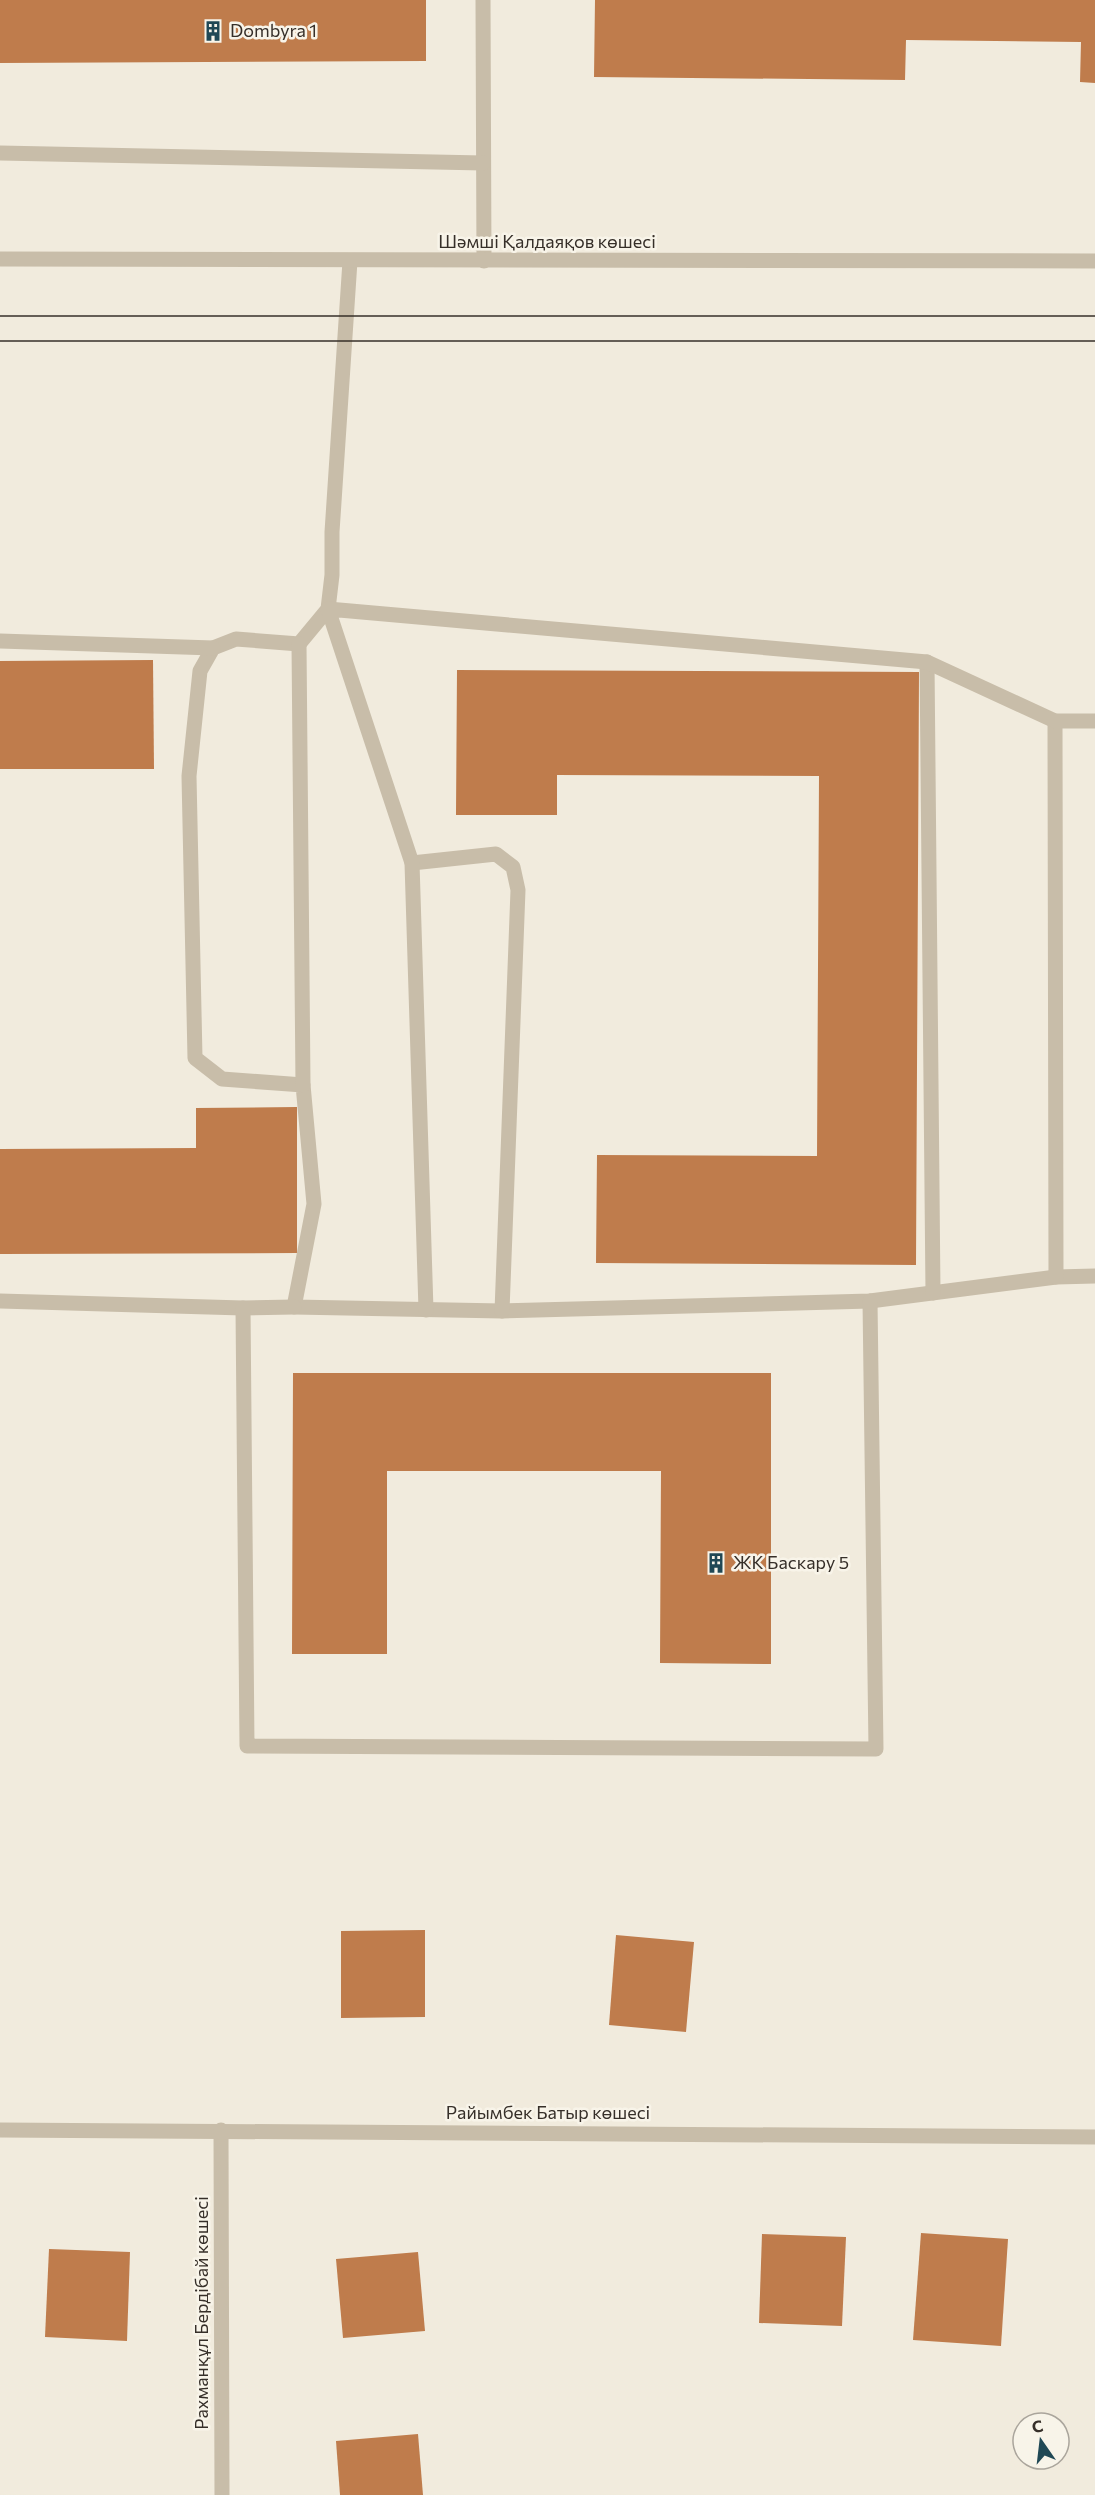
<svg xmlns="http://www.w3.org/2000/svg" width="1095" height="2495" font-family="Commissioner,sans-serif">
<rect width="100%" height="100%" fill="#f1ebdd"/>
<g fill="#bf7c4c">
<path d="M0 0H426V61L0 63Z"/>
<path d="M595 0H1095V83L1080 82 1081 42 906 40 905 80 594 77Z"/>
<path d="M153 660 154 769H0V661Z"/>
<path d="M457 670 919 672 916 1265 596 1263 597 1155 817 1156 819 776 557 775V815H456Z"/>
<path d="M297 1107V1253L0 1254V1149L196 1148V1108Z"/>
<path d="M293 1373H771V1664L660 1663 661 1471H387V1654H292Z"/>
<path d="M425 1930V2017L341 2018V1931Z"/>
<path d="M616 1935 694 1942 686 2032 609 2025Z"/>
<path d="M921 2233 1008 2239 1001 2346 913 2340Z"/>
<path d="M762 2234 846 2237 842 2326 759 2323Z"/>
<path d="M49 2249 130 2252 127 2341 45 2337Z"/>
<path d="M418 2252 425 2331 343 2338 336 2259Z"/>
<path d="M418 2434 423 2495H340L336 2441Z"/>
</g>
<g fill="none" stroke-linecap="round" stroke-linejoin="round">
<g stroke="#c8bda9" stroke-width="15">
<path d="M483 0 484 261"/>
<path d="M0 153 483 163"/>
<path d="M350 261 332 532V575L328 609 299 644 236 639 213 648 200 671 189 776 195 1058 222 1079 303 1085 314 1204 294 1307 502 1311 870 1301 1056 1277 1095 1276"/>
<path d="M0 641 213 648"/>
<path d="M299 644 303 1085"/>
<path d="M927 662 933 1293"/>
<path d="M1055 721 1056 1277"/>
<path d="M412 863 496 854 513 867 518 890 502 1311"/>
<path d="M0 1301 243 1308 294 1307"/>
<path d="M243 1308 247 1746 876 1749 870 1301"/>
<path d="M426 1310 412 863 328 609 927 662 1055 721H1095"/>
</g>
<g stroke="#c8bda9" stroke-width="15">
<path d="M0 259 1095 261"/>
<path d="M221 2130 222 2495"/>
</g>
<path stroke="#c8bda9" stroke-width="15" d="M0 2130 1095 2137"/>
<g stroke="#362f29" stroke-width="1.5">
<path d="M0 316H1095"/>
<path d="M0 341H1095"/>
</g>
</g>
<defs>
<g id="building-bare" transform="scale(1.62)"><path d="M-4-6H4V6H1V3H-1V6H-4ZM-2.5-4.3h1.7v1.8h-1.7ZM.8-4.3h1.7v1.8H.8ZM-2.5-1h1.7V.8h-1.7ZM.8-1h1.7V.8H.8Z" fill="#204855" stroke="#f8f4e9" stroke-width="2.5" paint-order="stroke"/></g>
</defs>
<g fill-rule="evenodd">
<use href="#building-bare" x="213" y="31"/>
<use href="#building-bare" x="716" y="1563"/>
</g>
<g text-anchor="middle" stroke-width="5" stroke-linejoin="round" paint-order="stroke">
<g font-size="18" fill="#362f29" stroke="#f8f4e9" text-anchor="start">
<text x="230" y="37">Dombyra 1</text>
<text x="733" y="1569">ЖК Баскару 5</text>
</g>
<g font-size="18" fill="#362f29" stroke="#f8f4e9">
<text x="547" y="248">Шәмші Қалдаяқов көшесі</text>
<text x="548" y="2119">Райымбек Батыр көшесі</text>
<text transform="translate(202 2313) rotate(-90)" y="6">Рахманқұл Бердібай көшесі</text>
</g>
</g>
<g transform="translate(1041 2441) rotate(346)"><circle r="28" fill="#f8f4e9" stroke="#aaa59c" stroke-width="1.5"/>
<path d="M0-4.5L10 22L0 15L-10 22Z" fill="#204855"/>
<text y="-9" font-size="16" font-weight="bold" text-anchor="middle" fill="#362f29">С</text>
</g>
</svg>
